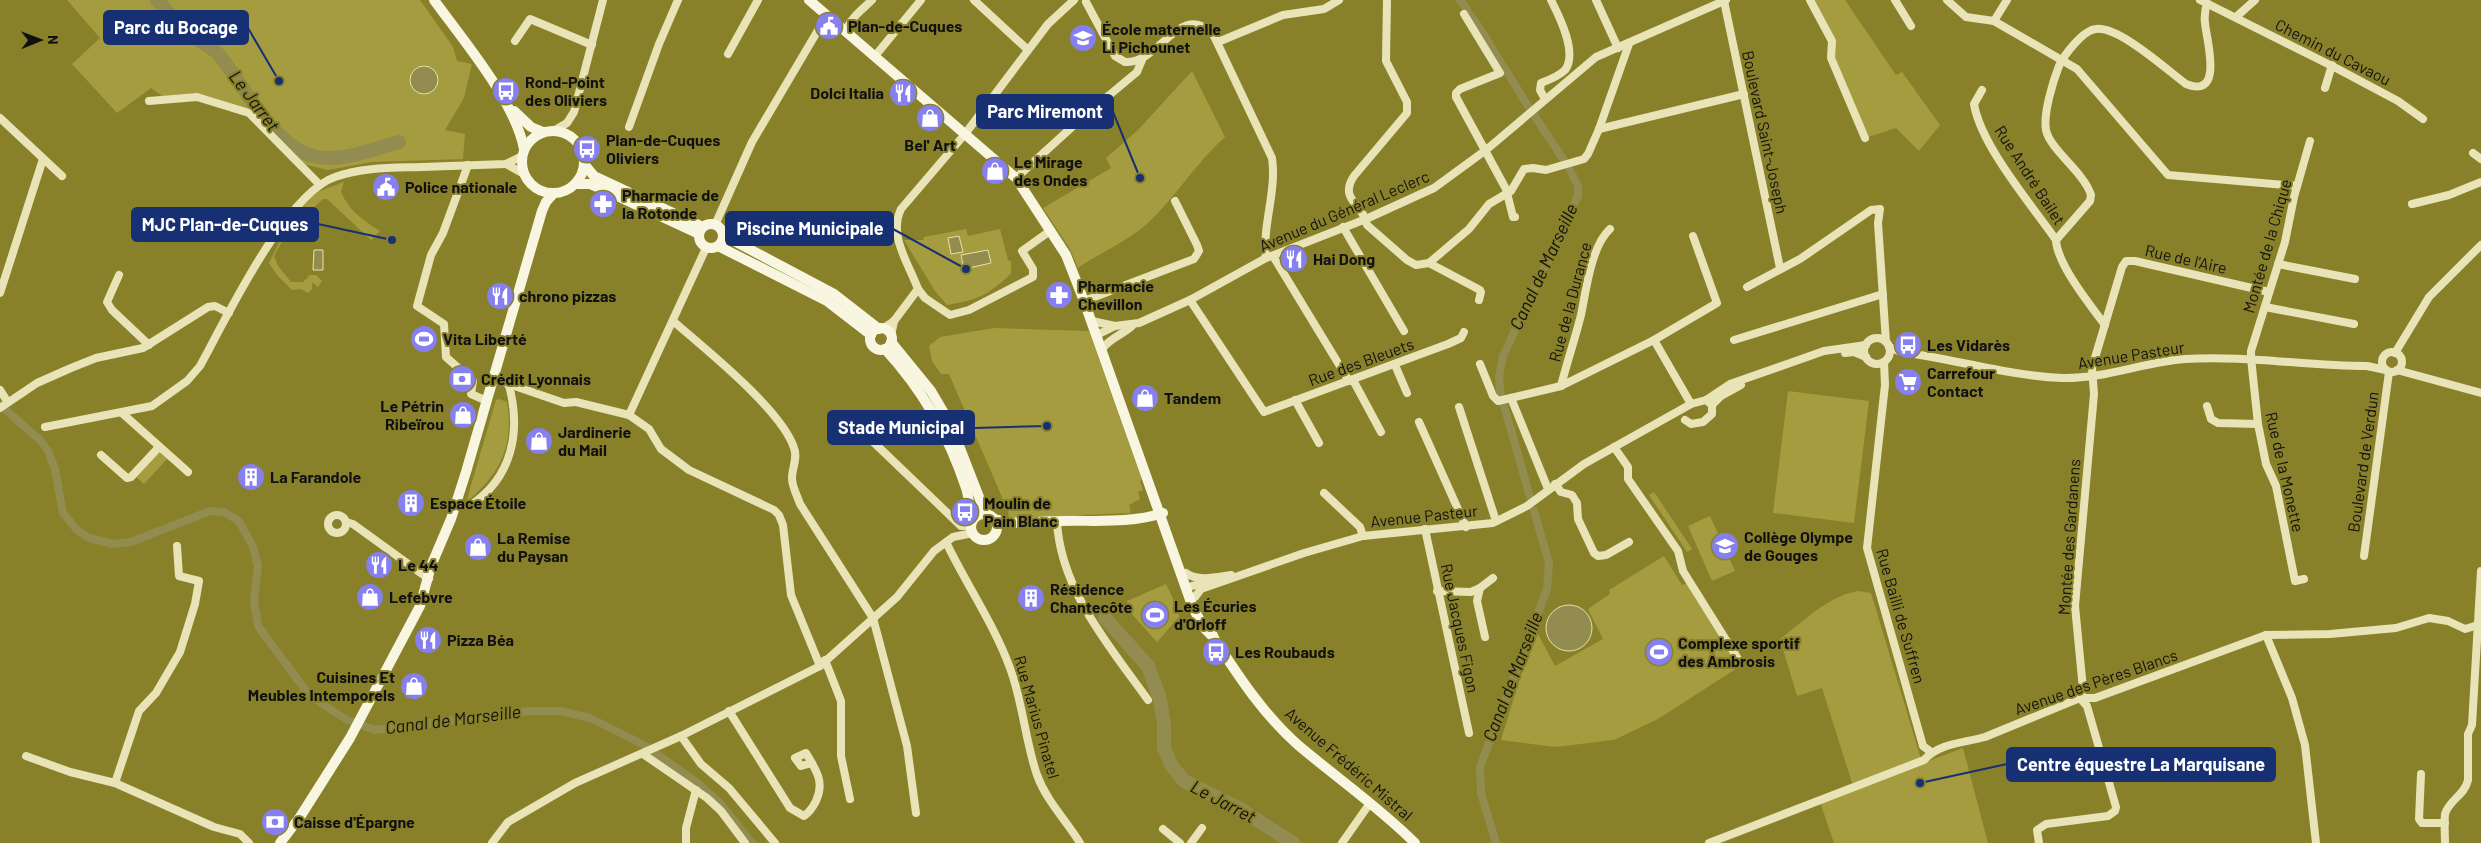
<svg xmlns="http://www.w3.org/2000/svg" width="2481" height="843" font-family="Barlow,sans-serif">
<rect width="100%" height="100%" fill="#89812a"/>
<g fill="#a59b3f">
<path d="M67 0H420L453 47 457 61 472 64 464 98 445 130 465 134 463 159 372 162 328 170 303 164 251 111 195 93 162 96 151 88 117 113 72 64 100 38Z"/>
<path d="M1810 0H1845L1896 75 1902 72 1940 125 1919 151 1896 128 1865 138 1831 58 1833 50Z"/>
<path d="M1192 71 1225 137C1196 163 1176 196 1149 222 1129 241 1101 252 1078 268L1070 249 1043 208 1111 168 1106 158 1138 130Z"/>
<path d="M344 182 341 192C349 211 363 220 380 231L371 240 327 199H323L307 214 299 210 300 207 317 192Z"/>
<path d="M291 218H295L299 223 284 238 274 256 278 266 291 282H303L310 275H316L322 281 318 287 312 282V289L308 293 301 289 292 290 277 275 269 263Z"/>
<path d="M966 229 968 236 1000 229 1008 260 1011 261V274C987 295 979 300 947 305L935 291 904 240H923L924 237Z"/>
<path d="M994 328 1089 331 1142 480 1140 481 1143 490 1138 492 1140 499 1129 505 1131 513 1009 518 1008 511 949 374H941L932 361 929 346 940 337Z"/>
<path d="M1788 391 1869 401 1854 523 1773 513Z"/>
<path d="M499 399 507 402C514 445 501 472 469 500L467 499 496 400Z"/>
<path d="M160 450 168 458 144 484 136 477Z"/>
<path d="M1654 492 1692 549 1687 552 1649 495Z"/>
<path d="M1710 516 1735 571 1712 581 1688 526Z"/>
<path d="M1664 556 1682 585 1687 583 1724 642 1732 638 1745 663 1658 719 1614 740 1555 747 1501 740 1520 678 1538 634 1555 666 1603 639 1588 609 1610 594 1609 590Z"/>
<path d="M1166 584 1178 609 1179 617 1157 642 1130 612 1127 601Z"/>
<path d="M1858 591 1871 593 1921 759 1853 786 1822 688 1797 696 1780 639C1804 621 1828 596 1858 591Z"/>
<path d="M1963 748 1988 843H1834L1820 802Z"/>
</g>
<g fill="#928c50" stroke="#e9e2ac">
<circle cx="424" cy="80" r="14"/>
<path d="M959 236 963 252 951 254 948 238Z"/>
<path d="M314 250H323V270H313Z"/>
<path d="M988 250 991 263 964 269 961 255Z"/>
<circle cx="1569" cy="628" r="23"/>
</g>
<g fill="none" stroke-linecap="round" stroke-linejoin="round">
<g stroke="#928c50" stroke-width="8">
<path d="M1460 0 1485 36"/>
<path d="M1487 40 1528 106"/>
<path d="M1534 115 1565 162"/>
<path d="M1501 397 1499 377 1503 356 1578 196V186L1568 166"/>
<path d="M1503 402 1530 497"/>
<path d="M0 405 40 440 48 451 55 469 63 513 77 530 89 538 113 544 131 542 210 511 224 512 239 521 253 547 258 566 254 601 258 626 309 695 347 720 375 730 529 711H561L590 718 644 745 696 782 720 803 752 843"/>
<path d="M1496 843 1481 793 1480 767 1547 589 1549 563 1534 511"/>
</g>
<g stroke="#928c50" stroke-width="14">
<path d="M157 0C168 12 179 25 192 35 201 42 212 47 219 55 248 89 277 159 329 158 352 158 377 148 399 142"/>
<path d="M1105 618 1148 666 1160 699 1164 725V748L1172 766 1184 781 1240 809 1293 843"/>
</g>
<g stroke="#e8e4b7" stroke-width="8">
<path d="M974 0 1027 49"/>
<path d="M1387 0 1386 61 1407 102V113L1354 176C1338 200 1364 204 1367 225L1407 260 1416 265 1429 263 1469 229 1489 204 1511 191 1524 169 1533 168 1546 170 1584 159 1588 154 1599 129 1629 44"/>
<path d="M1596 0 1618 48"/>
<path d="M1810 0 1832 41 1831 58 1865 138"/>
<path d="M1895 0 1911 26"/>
<path d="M1947 0 1966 17 1994 21 2077 69 2168 175 2297 186"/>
<path d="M2200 0 2336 68 2398 101 2423 119"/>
<path d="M1724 1 1780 268"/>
<path d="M1086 2 1115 56 1125 62C1159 65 1180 0 1213 34L1272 158C1277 191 1262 225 1266 258"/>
<path d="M1464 14 1500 73 1460 89 1456 93V97L1506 189 1513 217H1515"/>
<path d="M2236 17 2255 0"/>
<path d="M1994 21 2007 0"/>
<path d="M846 31C850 18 863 9 872 0"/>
<path d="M515 41 530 19 592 45"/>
<path d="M1218 42 1283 15 1324 9 1339 0"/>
<path d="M728 54 758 0"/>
<path d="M875 56 921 0"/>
<path d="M2325 88 2332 65"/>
<path d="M1982 90 1974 104C1981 146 2031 204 2056 240 2057 264 2090 305 2105 325"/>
<path d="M1545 99 1540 90 1541 83C1549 80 1559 76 1565 70 1578 53 1559 16 1551 0"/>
<path d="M149 101 197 97 249 113 320 185"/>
<path d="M0 118 62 176"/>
<path d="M629 127 659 44 678 0"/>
<path d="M1599 129 1744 94"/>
<path d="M555 130 567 123 574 112 603 0"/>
<path d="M2473 153 2481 159"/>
<path d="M506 164 524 174"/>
<path d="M468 165 443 233 431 255 417 306 444 324 446 357 473 381 471 394 487 401"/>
<path d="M1016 178 1083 117 1137 72 1142 60"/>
<path d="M2412 204 2449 195 2481 182"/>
<path d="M715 225 752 142 827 15"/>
<path d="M1343 227 1404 331"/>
<path d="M2056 240 2090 201 2091 195C2084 172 2050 150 2046 130 2043 114 2053 81 2059 66 2064 55 2083 30 2096 29 2119 26 2167 70 2186 84 2225 100 2206 38 2205 23 2204 16 2205 10 2207 3"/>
<path d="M1273 256 1349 381"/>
<path d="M1429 263 1480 290 1481 292 1479 300"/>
<path d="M2278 264 2355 279"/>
<path d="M119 275 107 302 112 310 149 345"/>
<path d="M1747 287 1800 259 1871 210 1880 209 1878 223 1886 342"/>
<path d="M918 289 925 298 950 315 969 310 1033 277V269L1022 251 1050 231"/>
<path d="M0 293 43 159"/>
<path d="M1190 300 1264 412 1448 344 1461 338 1464 332"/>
<path d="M1084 301 1194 259 1199 251 1197 245 1175 201"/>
<path d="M2265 307 2354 324"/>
<path d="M673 321C704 348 782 410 794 448 798 458 792 468 792 478 792 487 797 495 800 504L873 618 907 746 916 813"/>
<path d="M1092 321 1115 326"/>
<path d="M882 329 894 321 918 289C909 264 888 236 901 209L965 134 1048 24 1074 0"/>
<path d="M1097 335 1115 326 1139 323 1190 300 1266 258 1366 219 1434 188 1486 150 1596 57 1726 0"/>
<path d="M891 336 894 321"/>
<circle cx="1877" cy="351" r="13"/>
<path d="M1654 340 1691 404"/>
<path d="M1734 340 1883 294"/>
<path d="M1889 347 1901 352C1954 359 2010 376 2062 378 2105 379 2143 362 2185 359 2246 355 2306 366 2367 366L2386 370"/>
<path d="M1102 349C1110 338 1122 335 1132 326"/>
<circle cx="2392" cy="362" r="10"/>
<path d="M1845 353 1854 352 1866 357"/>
<path d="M2395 353 2429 297 2481 245"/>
<path d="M1884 362 1885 385 1867 548 1923 746 1931 752"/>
<path d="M1480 364 1493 396 1498 401 1561 386 1654 340 1717 303 1693 236"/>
<path d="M1395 365 1407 393"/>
<path d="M2397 370 2481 393"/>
<path d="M494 379 564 403 576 402 629 415 649 429 661 449 689 470 774 510 779 515 783 525 791 595 820 666"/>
<path d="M1353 380 1381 432"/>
<path d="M1561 386C1567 362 1575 339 1581 315 1586 291 1591 246 1610 229"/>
<path d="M0 390 7 401"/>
<path d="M1511 398 1548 489"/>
<path d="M1295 400 1319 443"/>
<path d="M1706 400 1730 384 1824 351 1866 345"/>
<path d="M1712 405 1721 396 1741 385"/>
<path d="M2207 406 2211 419 2218 423 2258 424"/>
<path d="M1459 407 1496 521"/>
<path d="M0 408 37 383 71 368 96 358 143 348 208 307 215 306 229 313"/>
<path d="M122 413 188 472"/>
<path d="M847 414 866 435 961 526H971"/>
<path d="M629 415 706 248"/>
<path d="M1419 422 1466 527"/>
<path d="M45 427 152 406 187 381 200 366C226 319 285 194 335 177 363 167 392 168 422 167 450 166 478 165 506 164L522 156"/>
<path d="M1614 447 1628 467V479L1678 551 1683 571 1738 659"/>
<path d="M101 455 127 478 131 477 159 447"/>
<path d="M1555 484 1561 492 1572 495 1577 503 1578 519 1594 553 1598 556 1606 555 1629 542"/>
<path d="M1324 493 1360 527 1363 536"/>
<path d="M456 504 469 506C513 478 522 430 508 382"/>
<circle cx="337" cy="524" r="9"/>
<path d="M1057 521C1060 589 1110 647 1148 700"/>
<path d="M346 522 353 524 429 579"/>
<path d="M1425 529 1469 733"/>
<path d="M946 542C966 584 994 624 1010 668 1023 703 1025 740 1037 775 1047 802 1066 820 1080 843"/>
<path d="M177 546 179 576 199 581 195 604 180 652 156 693 139 711 115 783 214 827 240 834 249 843"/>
<path d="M2364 556 2389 372"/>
<path d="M1186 573C1198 582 1217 577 1231 575"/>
<path d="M2304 579 2295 581 2276 486 2266 464 2258 424 2251 358V351L2285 242 2294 197 2310 141"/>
<path d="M1185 588 1206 582"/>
<path d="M1480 588 1493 578"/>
<path d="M1437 591 1471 592 1480 588 1477 601 1485 637"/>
<path d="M1189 599 1195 597 1201 589 1304 553 1363 536 1493 523 1527 506 1584 464 1691 404 1706 400 1712 405V414L1703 422 1691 424 1685 420"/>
<path d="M2266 635 2292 698 2305 745 2316 843"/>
<path d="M825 660 841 701V756L850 799"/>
<path d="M2080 698 2083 689 2075 606 2094 394 2092 368 2122 267 2126 261H2135L2269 292"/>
<path d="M729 711 790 808 804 816C810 812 813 807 816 801 825 782 816 770 806 753L795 758 801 766 812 763"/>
<path d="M681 736 701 764 729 788 775 843"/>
<path d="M643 754 707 798 721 811 745 843"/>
<path d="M26 756 70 772 115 783"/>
<path d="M2421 774 2419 819 2422 823H2445"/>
<path d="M1163 829 1180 843"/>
<path d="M492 843 508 822 575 783 681 736 820 666 897 597 934 551 953 537 973 533"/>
<path d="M686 843V828L696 790"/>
<path d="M1191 843 1202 828"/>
<path d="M1342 843 1370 803"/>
<path d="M1709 843 1924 760C1939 743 1964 743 1985 737L2080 698H2095L2266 635 2330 634 2396 628 2429 618 2448 621 2465 629 2481 624"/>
<path d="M2039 843 2037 830 2046 824 2108 816 2115 811 2116 807 2087 706 2080 698"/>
<path d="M2445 843C2445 834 2444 823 2445 814 2449 800 2465 795 2468 780V734L2472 725 2481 571"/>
</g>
<g stroke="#f8f6e1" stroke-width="10">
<path d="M434 0C463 40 515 101 524 149"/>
<path d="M809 0 1016 178 1066 255 1084 301 1193 608 1205 629 1211 635"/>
<path d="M514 111 531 127 543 132"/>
<circle cx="553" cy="162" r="31"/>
<path d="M584 164 594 176 703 227"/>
<path d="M575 184H590L600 188 699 234"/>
<circle cx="711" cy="236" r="12"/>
<path d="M723 235 834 294 879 329"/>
<path d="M718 246 827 301 871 335"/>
<circle cx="881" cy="339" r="11"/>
<path d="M891 342 931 391 951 425 986 515"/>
<path d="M885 349C922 389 949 436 966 488 970 499 968 511 972 522"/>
<circle cx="984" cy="527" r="13"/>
<path d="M994 519C1018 526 1034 521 1059 521 1094 520 1129 524 1163 513"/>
<path d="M1210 629 1215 640C1239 677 1264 715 1298 745 1337 778 1379 807 1415 843"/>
<path d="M280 843 300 817 350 738 420 606 431 566 451 519 466 472 542 211 546 202 554 193"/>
</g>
</g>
<defs>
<g id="civic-disc" transform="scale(1.4375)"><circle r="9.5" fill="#867fef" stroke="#89812a"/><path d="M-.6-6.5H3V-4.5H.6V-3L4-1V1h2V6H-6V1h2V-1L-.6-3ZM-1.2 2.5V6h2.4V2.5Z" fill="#fff"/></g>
<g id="school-disc" transform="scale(1.4375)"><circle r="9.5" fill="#867fef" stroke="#89812a"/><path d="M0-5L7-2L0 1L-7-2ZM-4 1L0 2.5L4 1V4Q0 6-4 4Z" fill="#fff"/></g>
<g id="bus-disc" transform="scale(1.4375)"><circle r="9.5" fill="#867fef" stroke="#89812a"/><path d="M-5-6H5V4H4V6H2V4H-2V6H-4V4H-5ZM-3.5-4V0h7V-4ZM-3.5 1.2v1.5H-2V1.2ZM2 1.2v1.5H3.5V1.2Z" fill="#fff"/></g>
<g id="restaurant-disc" transform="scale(1.4375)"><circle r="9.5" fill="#867fef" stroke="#89812a"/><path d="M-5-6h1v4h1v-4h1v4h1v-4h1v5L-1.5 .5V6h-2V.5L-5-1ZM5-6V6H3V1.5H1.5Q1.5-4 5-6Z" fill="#fff"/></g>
<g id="shop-disc" transform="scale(1.4375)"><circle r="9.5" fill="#867fef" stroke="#89812a"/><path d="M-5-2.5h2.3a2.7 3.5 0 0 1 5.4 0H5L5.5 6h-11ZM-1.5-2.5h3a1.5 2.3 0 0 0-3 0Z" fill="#fff"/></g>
<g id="pharmacy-disc" transform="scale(1.4375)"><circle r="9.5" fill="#867fef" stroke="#89812a"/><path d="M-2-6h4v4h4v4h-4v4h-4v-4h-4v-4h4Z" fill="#fff"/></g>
<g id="stadium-disc" transform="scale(1.4375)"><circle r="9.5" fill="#867fef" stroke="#89812a"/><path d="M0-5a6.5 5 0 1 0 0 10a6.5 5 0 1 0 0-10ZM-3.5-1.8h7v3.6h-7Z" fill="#fff"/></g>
<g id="bank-disc" transform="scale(1.4375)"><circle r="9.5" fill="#867fef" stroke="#89812a"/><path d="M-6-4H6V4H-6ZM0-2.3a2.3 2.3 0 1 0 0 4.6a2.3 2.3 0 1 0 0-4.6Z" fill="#fff"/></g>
<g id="supermarket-disc" transform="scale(1.4375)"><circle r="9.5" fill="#867fef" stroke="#89812a"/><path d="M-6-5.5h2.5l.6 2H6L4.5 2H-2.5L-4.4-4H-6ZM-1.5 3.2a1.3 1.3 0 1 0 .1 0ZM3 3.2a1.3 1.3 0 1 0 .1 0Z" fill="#fff"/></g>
<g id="building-disc" transform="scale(1.4375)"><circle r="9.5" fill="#867fef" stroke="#89812a"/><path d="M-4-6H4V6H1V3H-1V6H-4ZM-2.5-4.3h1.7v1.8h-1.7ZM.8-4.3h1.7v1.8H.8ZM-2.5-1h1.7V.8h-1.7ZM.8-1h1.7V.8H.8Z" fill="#fff"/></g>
</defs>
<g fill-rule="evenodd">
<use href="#civic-disc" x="829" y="26"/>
<use href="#school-disc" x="1083" y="38"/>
<use href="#bus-disc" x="506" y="91"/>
<use href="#restaurant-disc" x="903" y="93"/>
<use href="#shop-disc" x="930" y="118"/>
<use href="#bus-disc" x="587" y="149"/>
<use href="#shop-disc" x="995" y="171"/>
<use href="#civic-disc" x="386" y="187"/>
<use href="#pharmacy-disc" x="603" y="204"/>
<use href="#restaurant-disc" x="1294" y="259"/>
<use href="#pharmacy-disc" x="1059" y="295"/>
<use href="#restaurant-disc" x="500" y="296"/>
<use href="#stadium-disc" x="424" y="339"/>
<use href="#bus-disc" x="1908" y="345"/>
<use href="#bank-disc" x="462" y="379"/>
<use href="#supermarket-disc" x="1908" y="382"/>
<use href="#shop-disc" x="1145" y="398"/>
<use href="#shop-disc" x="463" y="415"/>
<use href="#shop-disc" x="539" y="441"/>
<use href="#building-disc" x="251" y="477"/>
<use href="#building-disc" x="411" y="503"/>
<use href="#bus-disc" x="965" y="512"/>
<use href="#school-disc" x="1725" y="546"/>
<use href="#shop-disc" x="478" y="547"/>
<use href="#restaurant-disc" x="379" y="565"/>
<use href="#shop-disc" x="370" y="597"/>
<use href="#building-disc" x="1031" y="598"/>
<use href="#stadium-disc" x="1155" y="615"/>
<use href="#restaurant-disc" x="428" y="640"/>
<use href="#bus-disc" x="1216" y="652"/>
<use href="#stadium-disc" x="1659" y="652"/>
<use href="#shop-disc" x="414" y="686"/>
<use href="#bank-disc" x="275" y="822"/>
</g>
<g text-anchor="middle" stroke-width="4" stroke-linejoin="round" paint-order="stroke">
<g font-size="16" font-weight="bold" fill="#111" stroke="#89812a" text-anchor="start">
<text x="848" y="32">Plan-de-Cuques</text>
<text x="1102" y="35">École maternelle<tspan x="1102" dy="18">Li Pichounet</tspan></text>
<text x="525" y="88">Rond-Point<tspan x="525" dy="18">des Oliviers</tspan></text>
<text x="884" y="99" text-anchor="end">Dolci Italia</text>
<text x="606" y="146">Plan-de-Cuques<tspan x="606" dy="18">Oliviers</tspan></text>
<text x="930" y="151" text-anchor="middle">Bel' Art</text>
<text x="1014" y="168">Le Mirage<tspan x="1014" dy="18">des Ondes</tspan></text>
<text x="405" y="193">Police nationale</text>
<text x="622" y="201">Pharmacie de<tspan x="622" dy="18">la Rotonde</tspan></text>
<text x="1313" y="265">Hai Dong</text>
<text x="1078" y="292">Pharmacie<tspan x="1078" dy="18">Chevillon</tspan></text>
<text x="519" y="302">chrono pizzas</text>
<text x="443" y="345">Vita Liberté</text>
<text x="1927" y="351">Les Vidarès</text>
<text x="1927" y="379">Carrefour<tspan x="1927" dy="18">Contact</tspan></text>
<text x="481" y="385">Crédit Lyonnais</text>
<text x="1164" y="404">Tandem</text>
<text x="444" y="412" text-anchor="end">Le Pétrin<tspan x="444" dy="18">Ribeïrou</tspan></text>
<text x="558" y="438">Jardinerie<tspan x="558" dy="18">du Mail</tspan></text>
<text x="270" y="483">La Farandole</text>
<text x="430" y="509">Espace Étoile</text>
<text x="984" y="509">Moulin de<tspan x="984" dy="18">Pain Blanc</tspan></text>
<text x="1744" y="543">Collège Olympe<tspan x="1744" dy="18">de Gouges</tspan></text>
<text x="497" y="544">La Remise<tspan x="497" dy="18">du Paysan</tspan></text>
<text x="398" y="571">Le 44</text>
<text x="1050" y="595">Résidence<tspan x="1050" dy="18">Chantecôte</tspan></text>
<text x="389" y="603">Lefebvre</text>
<text x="1174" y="612">Les Écuries<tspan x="1174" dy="18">d'Orloff</tspan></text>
<text x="447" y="646">Pizza Béa</text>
<text x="1678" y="649">Complexe sportif<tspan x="1678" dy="18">des Ambrosis</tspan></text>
<text x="1235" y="658">Les Roubauds</text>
<text x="395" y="683" text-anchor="end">Cuisines Et<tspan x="395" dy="18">Meubles Intemporels</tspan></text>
<text x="294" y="828">Caisse d'Épargne</text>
</g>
<g font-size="16" fill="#111" stroke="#89812a">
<text transform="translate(2333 52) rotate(27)" y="6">Chemin du Cavaou</text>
<text transform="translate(1765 132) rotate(78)" y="6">Boulevard Saint-Joseph</text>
<text transform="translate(2030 175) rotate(57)" y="6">Rue André Bailet</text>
<text transform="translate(1344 211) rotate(-23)" y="6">Avenue du Général Leclerc</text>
<text transform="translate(2267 246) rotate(-74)" y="6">Montée de la Chique</text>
<text transform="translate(2186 259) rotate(13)" y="6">Rue de l'Aire</text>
<text transform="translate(1570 302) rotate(-75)" y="6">Rue de la Durance</text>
<text transform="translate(2131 355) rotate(-9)" y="6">Avenue Pasteur</text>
<text transform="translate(1361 362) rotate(-20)" y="6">Rue des Bleuets</text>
<text transform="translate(2363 462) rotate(-82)" y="6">Boulevard de Verdun</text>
<text transform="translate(2285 472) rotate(77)" y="6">Rue de la Monette</text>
<text transform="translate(1424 516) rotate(-6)" y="6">Avenue Pasteur</text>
<text transform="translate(2069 537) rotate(-86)" y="6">Montée des Gardanens</text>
<text transform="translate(1901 616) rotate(74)" y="6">Rue Bailli de Suffren</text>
<text transform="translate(1460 628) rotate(78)" y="6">Rue Jacques Figon</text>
<text transform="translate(2096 682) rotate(-19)" y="6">Avenue des Pères Blancs</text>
<text transform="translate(1037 717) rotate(74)" y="6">Rue Marius Pinatel</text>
<text transform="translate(1349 764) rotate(41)" y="6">Avenue Frédéric Mistral</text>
</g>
<g font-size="18" font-style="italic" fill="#111" stroke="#89812a">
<text transform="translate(254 101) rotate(53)" y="6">Le Jarret</text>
<text transform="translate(1544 267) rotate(-65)" y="6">Canal de Marseille</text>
<text transform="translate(1513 677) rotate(-69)" y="6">Canal de Marseille</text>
<text transform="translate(453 720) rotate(-7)" y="6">Canal de Marseille</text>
<text transform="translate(1223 802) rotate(28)" y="6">Le Jarret</text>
</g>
</g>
<path fill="none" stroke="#173074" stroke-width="2" d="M279 81L248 28M1140 178L1113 112M392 240L318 224M966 269L893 229M1047 426L974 428M1920 783L2007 764"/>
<g fill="#173074" stroke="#89812a" stroke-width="2">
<circle cx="279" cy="81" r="5"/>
<circle cx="1140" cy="178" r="5"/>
<circle cx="392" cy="240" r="5"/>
<circle cx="966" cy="269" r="5"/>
<circle cx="1047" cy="426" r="5"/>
<circle cx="1920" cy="783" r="5"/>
</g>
<g fill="#173074" stroke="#173074" stroke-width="2">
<rect x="104" y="11" width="144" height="33" rx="5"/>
<rect x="977" y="95" width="136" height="33" rx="5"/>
<rect x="132" y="208" width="186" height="33" rx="5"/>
<rect x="726" y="212" width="167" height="33" rx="5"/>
<rect x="828" y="411" width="146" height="33" rx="5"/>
<rect x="2007" y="748" width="268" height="33" rx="5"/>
</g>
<g font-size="18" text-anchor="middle" font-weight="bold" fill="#fff">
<text x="176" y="34">Parc du Bocage</text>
<text x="1045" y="118">Parc Miremont</text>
<text x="225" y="231">MJC Plan-de-Cuques</text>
<text x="810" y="235">Piscine Municipale</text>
<text x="901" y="434">Stade Municipal</text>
<text x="2141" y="771">Centre équestre La Marquisane</text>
</g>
<g transform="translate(40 40) rotate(89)" stroke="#89812a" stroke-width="4" paint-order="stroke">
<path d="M0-4L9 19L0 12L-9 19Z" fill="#111111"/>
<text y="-8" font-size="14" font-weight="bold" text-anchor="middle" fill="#111111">N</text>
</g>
</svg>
